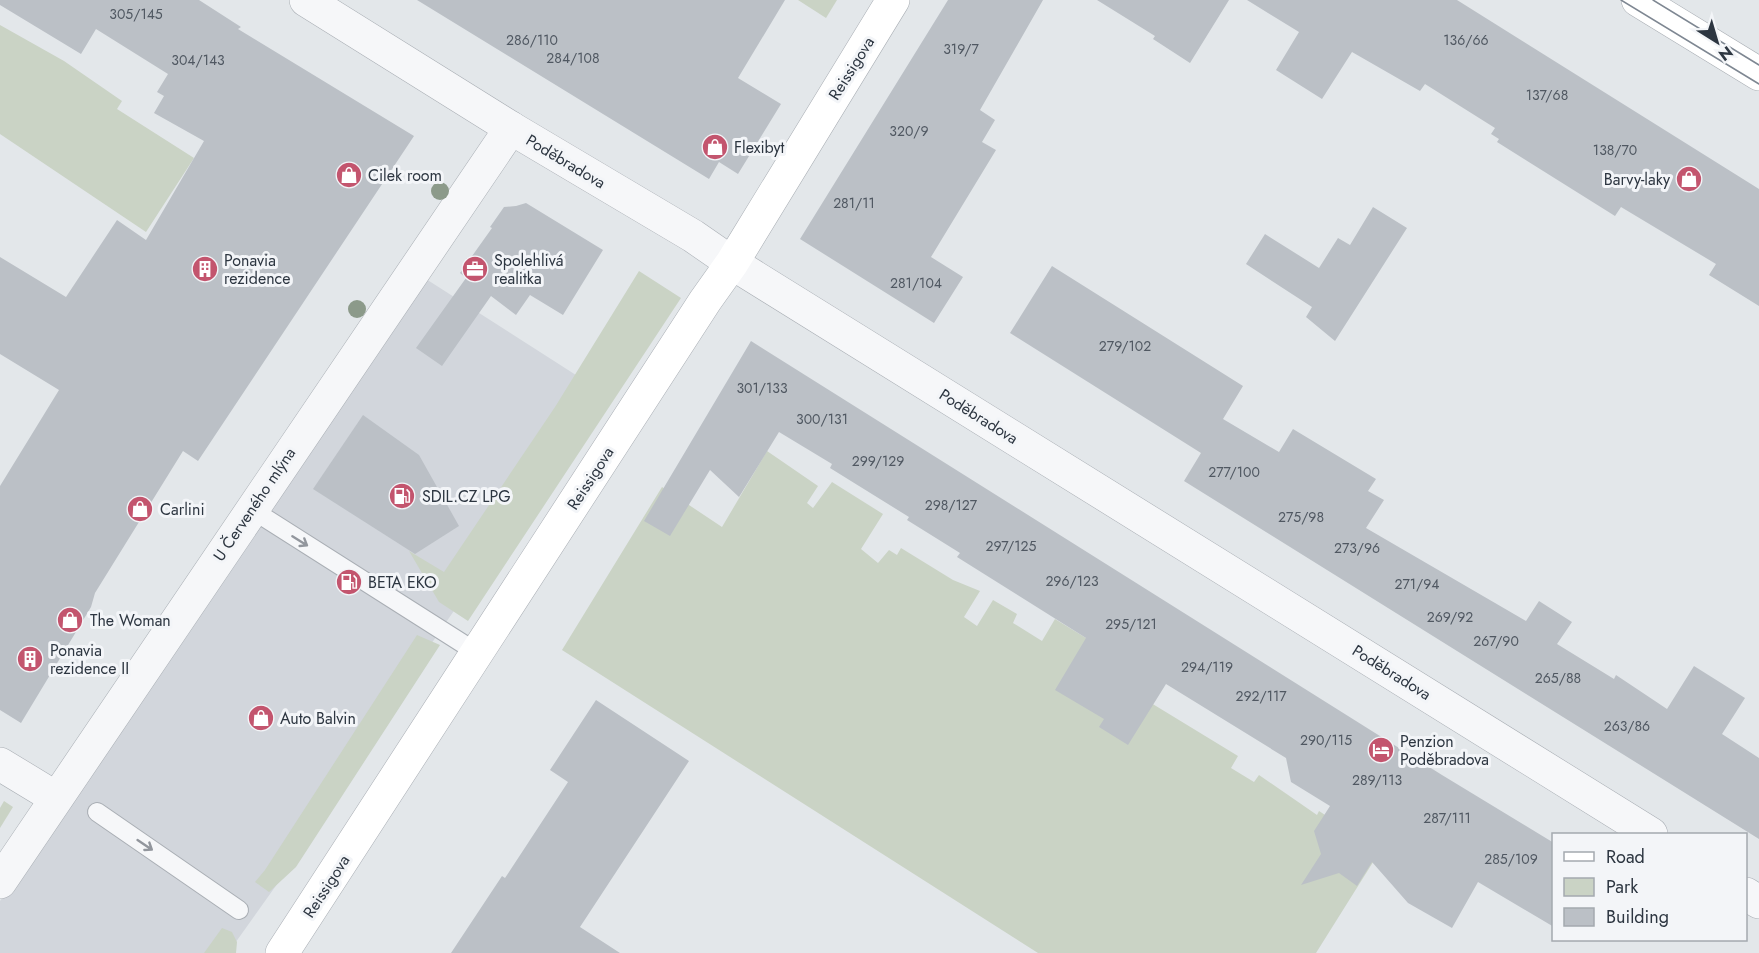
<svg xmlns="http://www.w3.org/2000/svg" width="1759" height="953" font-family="Jost,sans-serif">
<rect width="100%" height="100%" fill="#e3e7ea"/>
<path fill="#d2d6dc" d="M426 279 604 393 429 647 317 828 228 953H0V901L77 794Z"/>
<g fill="#cad3c5">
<path d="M798 0H837L826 18Z"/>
<path d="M0 25 64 61 122 101 117 109 194 158 146 232 0 134Z"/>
<path d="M639 271 681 298 468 621 439 602 409 551 444 572 555 407Z"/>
<path d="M767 451 818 486 807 503 813 508 832 482 883 514 861 549 878 563 889 550 897 555 901 548 953 580 980 591 964 617 977 626 993 600 1017 614 1013 623 1042 641 1055 619 1086 638 1092 667 1238 756 1231 768 1254 782 1259 775 1317 815 1319 811 1380 851 1316 953H1038L562 650 662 487 722 527Z"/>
<path d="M417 635 440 645 296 867 269 892 255 882 265 870Z"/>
<path d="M4 801 13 807 0 828V808Z"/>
<path d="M222 928 232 932 237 942 236 953H204Z"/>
</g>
<g fill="#bbc0c6">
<path d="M0 0H199L241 27 238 29 414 136 198 461 183 451 95 593 91 607 21 723 0 710V486L59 390 0 354V257L66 297 117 220 146 240 204 141 154 113 164 96 157 92 168 74 96 29 81 54 0 5Z"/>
<path d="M417 0H785L738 78 781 104 738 174 719 162 709 179Z"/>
<path d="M948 0H1043L980 110 995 120 982 142 996 150 931 257 963 277 934 323 800 239Z"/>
<path d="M1097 0H1229L1190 63 1153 39 1155 36Z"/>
<path d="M1247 0H1457L1759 189V306L1709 275 1716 264 1621 207 1615 216 1497 142 1499 139 1491 134 1495 128 1425 84 1420 91 1352 52 1322 99 1276 70 1299 32Z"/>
<path d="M526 203 603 250 563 315 530 295 516 315 491 296 442 366 416 348 466 278 460 273 492 228 490 227 504 207 516 206Z"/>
<path d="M1373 207 1407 228 1335 341 1306 317 1312 307 1246 264 1265 234 1319 268 1338 238 1350 245Z"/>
<path d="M1052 266 1243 386 1223 419 1279 452 1293 429 1376 479 1368 491 1384 500 1366 528 1526 621 1539 601 1572 622 1557 644 1614 679 1616 675 1667 709 1694 666 1745 698 1722 734 1759 758V839L1184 481 1201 453 1010 333Z"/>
<path d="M751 341 1442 775 1554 843V927L1478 882 1452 928 1408 903 1372 862 1357 886 1339 873 1301 885 1321 854 1314 831 1330 806 1291 782 1286 758 1166 684 1128 745 1099 727 1104 719 1055 690 1086 638 957 557 960 553 907 520 909 517 830 468 832 464 779 432 739 497 710 470 670 536 644 521Z"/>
<path d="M363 415 419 455 459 526 415 554 313 489Z"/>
<path d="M596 700 689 761 580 927 620 953H451L502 876 505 878 568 782 550 770Z"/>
</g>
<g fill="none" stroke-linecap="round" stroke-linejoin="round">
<g stroke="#a9aeb4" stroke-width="20">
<g id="lane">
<path d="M251 509 476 652"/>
<path d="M97 812 239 910"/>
</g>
</g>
<g stroke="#a9aeb4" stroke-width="34">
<g id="street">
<path d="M306 0 511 128 693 236 732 263 1651 834"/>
<path d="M0 764 56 798"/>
<path d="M0 882 511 128"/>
<path d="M1746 894 1759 902"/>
</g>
</g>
<g stroke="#a9aeb4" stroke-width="34">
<g id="secondary">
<path d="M1638 0 1759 74"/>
<path d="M282 953 705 301 732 263 893 0"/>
</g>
</g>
<use href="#lane" stroke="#f6f7f9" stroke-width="18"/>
<use href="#street" stroke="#f6f7f9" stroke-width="33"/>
<use href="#secondary" stroke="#fff" stroke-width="33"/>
<g stroke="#7e8792" stroke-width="1.5">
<path d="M1621 0 1759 84"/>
<path d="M1653 0 1759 65"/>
</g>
</g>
<g fill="#8c9a8a">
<circle cx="440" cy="191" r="9"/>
<circle cx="357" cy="309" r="9"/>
</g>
<defs><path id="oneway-shaft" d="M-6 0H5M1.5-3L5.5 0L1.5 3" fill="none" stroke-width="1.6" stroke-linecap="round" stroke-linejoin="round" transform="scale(1.5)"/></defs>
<g stroke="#92969d">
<use href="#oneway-shaft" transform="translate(300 541) rotate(32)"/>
<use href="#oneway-shaft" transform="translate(145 845) rotate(34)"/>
</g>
<defs>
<g id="shop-disc" transform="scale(1.35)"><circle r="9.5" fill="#c3556e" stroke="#f3f5f8"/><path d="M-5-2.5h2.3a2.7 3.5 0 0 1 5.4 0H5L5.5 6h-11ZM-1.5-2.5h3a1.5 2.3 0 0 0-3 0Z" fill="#fff"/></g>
<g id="building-disc" transform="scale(1.35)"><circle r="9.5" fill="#c3556e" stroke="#f3f5f8"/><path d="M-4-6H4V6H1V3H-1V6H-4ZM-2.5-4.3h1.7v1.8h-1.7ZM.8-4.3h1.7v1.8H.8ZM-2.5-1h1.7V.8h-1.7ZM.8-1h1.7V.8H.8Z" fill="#fff"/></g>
<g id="office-disc" transform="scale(1.35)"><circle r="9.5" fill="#c3556e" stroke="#f3f5f8"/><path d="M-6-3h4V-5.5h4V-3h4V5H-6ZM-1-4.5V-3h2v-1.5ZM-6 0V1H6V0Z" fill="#fff"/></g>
<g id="fuel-disc" transform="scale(1.35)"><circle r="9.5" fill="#c3556e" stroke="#f3f5f8"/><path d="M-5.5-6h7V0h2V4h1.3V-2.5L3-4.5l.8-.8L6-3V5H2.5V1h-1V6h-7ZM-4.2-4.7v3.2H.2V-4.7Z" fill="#fff"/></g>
<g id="hotel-disc" transform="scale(1.35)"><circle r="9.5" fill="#c3556e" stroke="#f3f5f8"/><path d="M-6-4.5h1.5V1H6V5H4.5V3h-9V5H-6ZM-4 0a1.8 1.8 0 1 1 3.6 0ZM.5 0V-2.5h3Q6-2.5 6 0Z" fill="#fff"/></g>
</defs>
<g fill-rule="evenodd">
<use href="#shop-disc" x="715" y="147"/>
<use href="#shop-disc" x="349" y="175"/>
<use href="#shop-disc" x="1689" y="179"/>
<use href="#building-disc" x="205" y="269"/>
<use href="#office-disc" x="475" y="269"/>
<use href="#fuel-disc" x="402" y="496"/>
<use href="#shop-disc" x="140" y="509"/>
<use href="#fuel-disc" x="349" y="582"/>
<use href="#shop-disc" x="70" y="620"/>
<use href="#building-disc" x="30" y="659"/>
<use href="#shop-disc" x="261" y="718"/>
<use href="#hotel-disc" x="1381" y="750"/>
</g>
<g text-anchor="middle" stroke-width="6" stroke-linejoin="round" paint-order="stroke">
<g font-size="14" fill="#505862">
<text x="136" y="19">305/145</text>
<text x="532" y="45">286/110</text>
<text x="1466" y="45">136/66</text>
<text x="961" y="54">319/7</text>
<text x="573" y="63">284/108</text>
<text x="198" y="65">304/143</text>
<text x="1547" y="100">137/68</text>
<text x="909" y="136">320/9</text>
<text x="1615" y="155">138/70</text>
<text x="854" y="208">281/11</text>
<text x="916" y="288">281/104</text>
<text x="1125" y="351">279/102</text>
<text x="762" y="393">301/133</text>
<text x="822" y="424">300/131</text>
<text x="878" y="466">299/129</text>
<text x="1234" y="477">277/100</text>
<text x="951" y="510">298/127</text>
<text x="1301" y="522">275/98</text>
<text x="1011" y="551">297/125</text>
<text x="1357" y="553">273/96</text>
<text x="1072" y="586">296/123</text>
<text x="1417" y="589">271/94</text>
<text x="1450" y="622">269/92</text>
<text x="1131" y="629">295/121</text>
<text x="1496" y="646">267/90</text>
<text x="1207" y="672">294/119</text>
<text x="1558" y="683">265/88</text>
<text x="1261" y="701">292/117</text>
<text x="1627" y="731">263/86</text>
<text x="1326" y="745">290/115</text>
<text x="1377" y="785">289/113</text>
<text x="1447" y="823">287/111</text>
<text x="1511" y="864">285/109</text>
</g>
<g font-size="16" fill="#2d3641" stroke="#f3f5f8">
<text transform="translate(851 68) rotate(-58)" y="6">Reissigova</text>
<text transform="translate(566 161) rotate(31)" y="6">Poděbradova</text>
<text transform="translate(979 416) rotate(32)" y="6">Poděbradova</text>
<text transform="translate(590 478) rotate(-57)" y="6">Reissigova</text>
<text transform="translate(254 504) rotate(-56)" y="6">U Červeného mlýna</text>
<text transform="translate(1392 672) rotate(32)" y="6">Poděbradova</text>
<text transform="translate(326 886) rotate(-57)" y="6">Reissigova</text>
</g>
<g font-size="16" fill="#2d3641" stroke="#f3f5f8" text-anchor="start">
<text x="734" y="153">Flexibyt</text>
<text x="368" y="181">Cilek room</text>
<text x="1670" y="185" text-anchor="end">Barvy-laky</text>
<text x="224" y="266">Ponavia<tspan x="224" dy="18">rezidence</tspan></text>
<text x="494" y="266">Spolehlivá<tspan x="494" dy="18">realitka</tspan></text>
<text x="422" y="502">SDIL.CZ LPG</text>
<text x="160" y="515">Carlini</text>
<text x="368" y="588">BETA EKO</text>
<text x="90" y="626">The Woman</text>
<text x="50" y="656">Ponavia<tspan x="50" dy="18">rezidence II</tspan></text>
<text x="280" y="724">Auto Balvin</text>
<text x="1400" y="747">Penzion<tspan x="1400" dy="18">Poděbradova</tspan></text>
</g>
</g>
<rect x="1552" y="833" width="195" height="108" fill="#f3f5f8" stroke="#a4a9af" stroke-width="1.5"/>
<rect x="1564" y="852" width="30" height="9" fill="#ffffff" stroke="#a4a9af" stroke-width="1.5"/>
<text x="1606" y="863" font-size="18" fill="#2d3641">Road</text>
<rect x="1564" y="878" width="30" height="18" fill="#cad3c5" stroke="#a4a9af" stroke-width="1.5"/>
<text x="1606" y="893" font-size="18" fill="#2d3641">Park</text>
<rect x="1564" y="908" width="30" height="18" fill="#bbc0c6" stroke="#a4a9af" stroke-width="1.5"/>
<text x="1606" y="923" font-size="18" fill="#2d3641">Building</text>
<g transform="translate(1717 42) rotate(143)" stroke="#f3f5f8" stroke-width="4.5" paint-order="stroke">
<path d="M0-4.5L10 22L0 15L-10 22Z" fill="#2d3641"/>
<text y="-9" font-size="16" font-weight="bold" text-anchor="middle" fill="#2d3641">N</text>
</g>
</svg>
